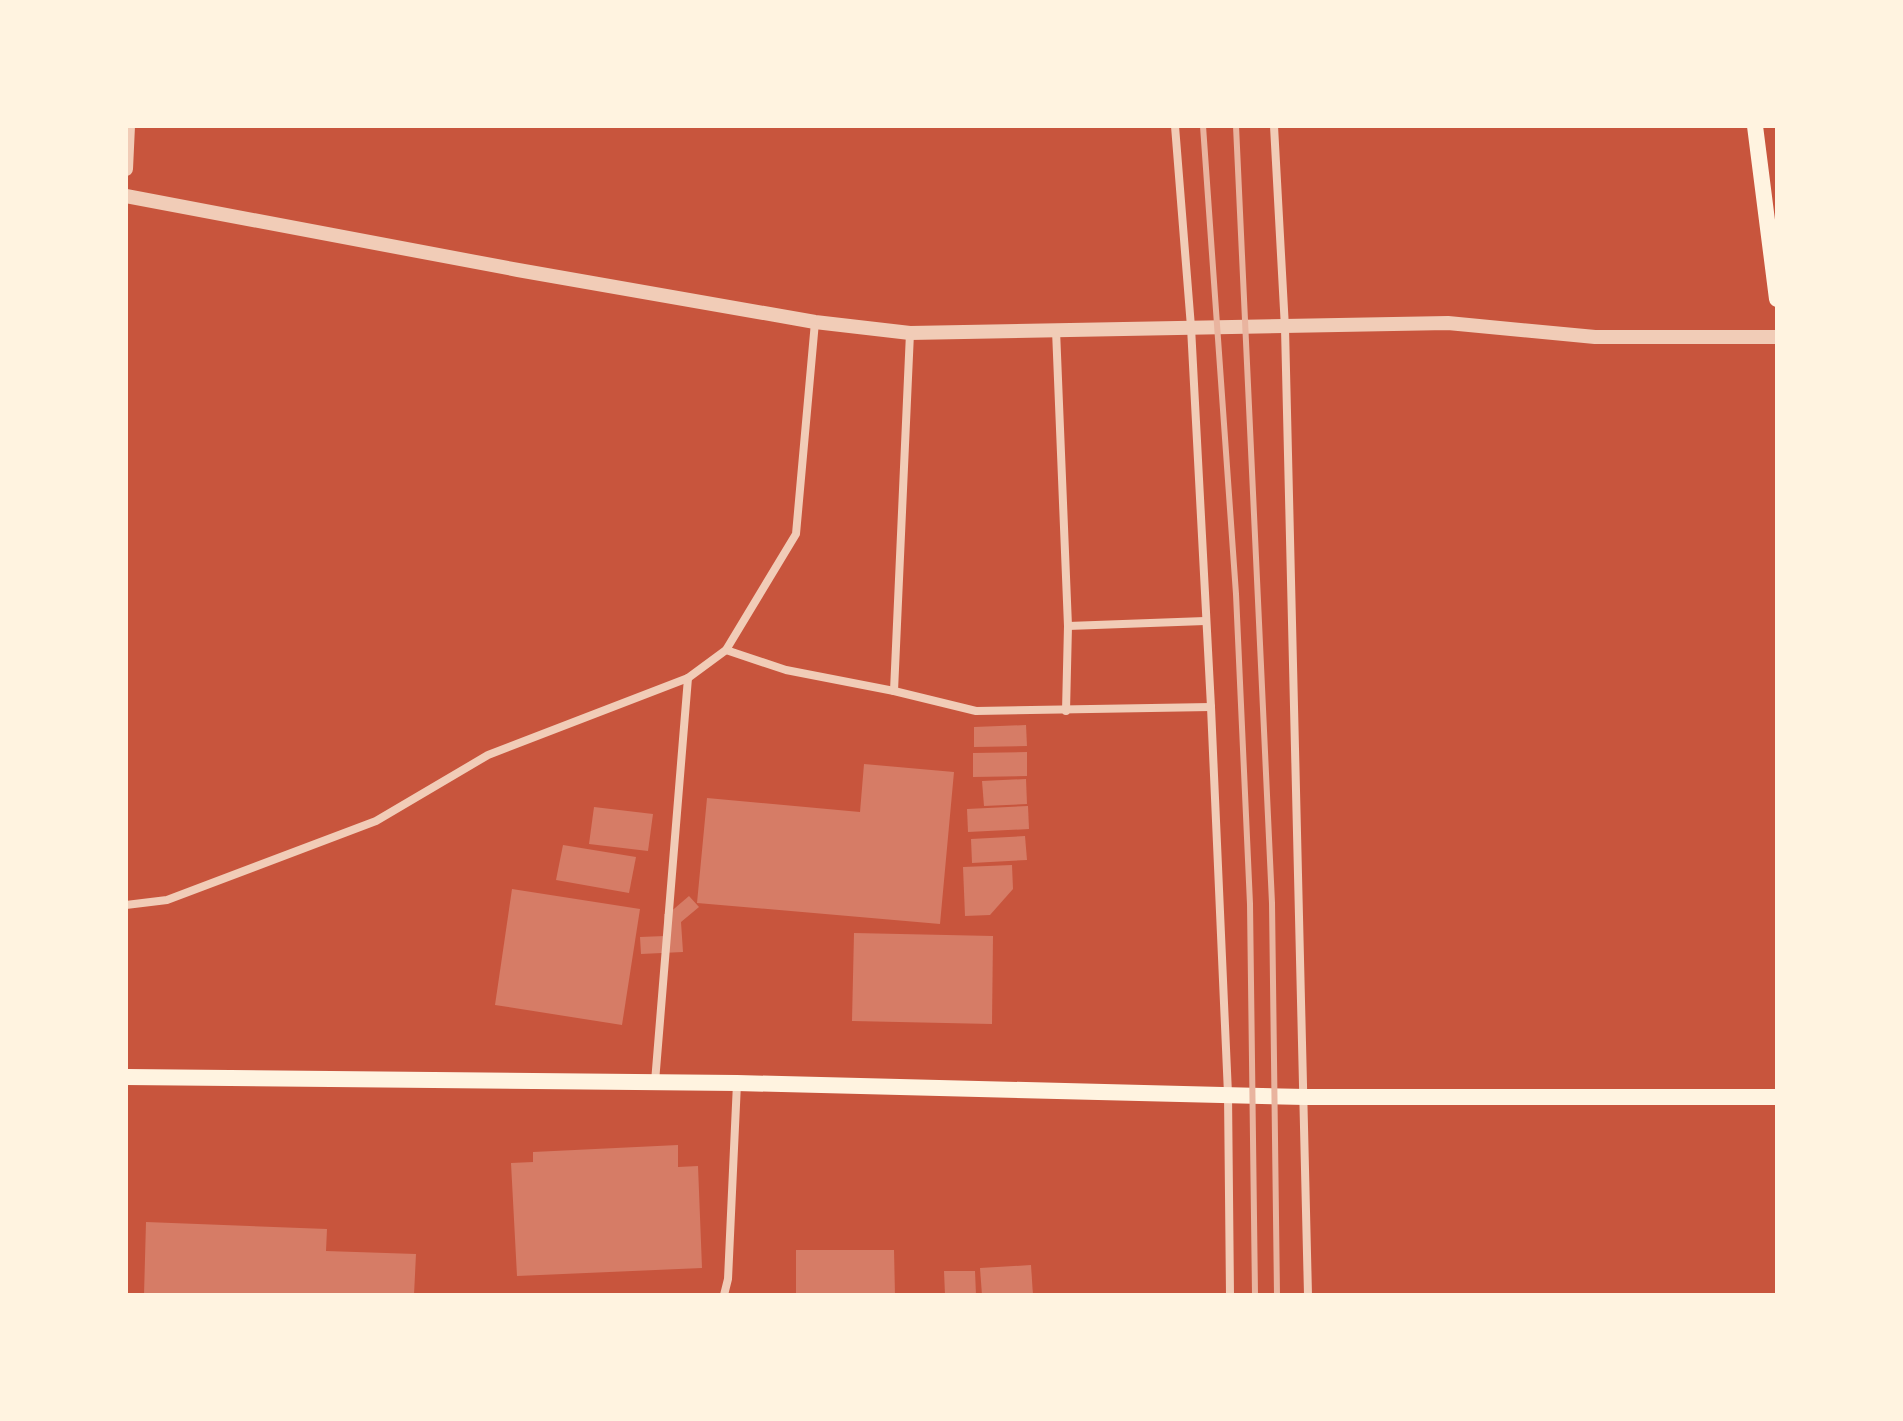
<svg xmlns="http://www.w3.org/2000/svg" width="1903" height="1421" font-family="Mulish,sans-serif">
<rect width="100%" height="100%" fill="#c8553d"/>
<g fill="#d67c66">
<path d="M1026 725 1027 746 974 747V727Z"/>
<path d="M1027 752V776L973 777V753Z"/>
<path d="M864 764 954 772 940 924 697 903 707 798 860 812Z"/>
<path d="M1026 779 1027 804 984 806 982 781Z"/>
<path d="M1028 806 1029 829 968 832 967 809Z"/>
<path d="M594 807 653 814 648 851 589 844Z"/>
<path d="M1025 836 1027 860 972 863 971 839Z"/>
<path d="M563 845 636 857 629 893 556 880Z"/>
<path d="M1012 865 1013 889 990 915 965 916 963 867Z"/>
<path d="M512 889 640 909 622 1025 495 1005Z"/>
<path d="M689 896 699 907 681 922 683 952 641 954 640 937 665 936 664 914H668Z"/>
<path d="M854 933 993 936 992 1024 852 1021Z"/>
<path d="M678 1145V1167L698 1166 702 1268 517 1276 511 1163 533 1162V1152Z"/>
<path d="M146 1222 327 1229 326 1251 416 1254 414 1295H144Z"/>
<path d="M796 1250H894L895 1295H796Z"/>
<path d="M1031 1265 1033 1295H982L980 1268Z"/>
<path d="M944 1271H975L976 1295H945Z"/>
</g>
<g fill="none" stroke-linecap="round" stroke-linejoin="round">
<g stroke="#f1ccb7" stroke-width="8">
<path d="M1175 126 1191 327 1211 707 1228 1094 1230 1295"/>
<path d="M1274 126 1285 328 1308 1295"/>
<path d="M1056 330 1068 626 1066 711"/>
<path d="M1068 626 1205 621"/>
<path d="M726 650 786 670 894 691 976 711 1211 707"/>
<path d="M894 691 910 333"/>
<path d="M126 905 167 900 376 821 488 755 688 678 726 650 796 534 815 322"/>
<path d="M655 1082 688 678"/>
<path d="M724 1295 728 1279 737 1083"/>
</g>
<g stroke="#f1ccb7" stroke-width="14">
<path d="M126 169 128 126"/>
<path d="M126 196 518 270 815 322 910 333 1448 323 1595 337H1777"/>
</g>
<g stroke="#fff3e0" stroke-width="16">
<path d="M1755 126 1777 299"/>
<path d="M126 1077 737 1083 1305 1097H1777"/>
</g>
<g stroke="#e9b49f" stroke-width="6">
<path d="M1203 126 1236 594 1250 904 1255 1295"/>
<path d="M1236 126 1272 903 1277 1295"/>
</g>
</g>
<rect width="1903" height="1421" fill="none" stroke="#fff3e0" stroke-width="256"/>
</svg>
